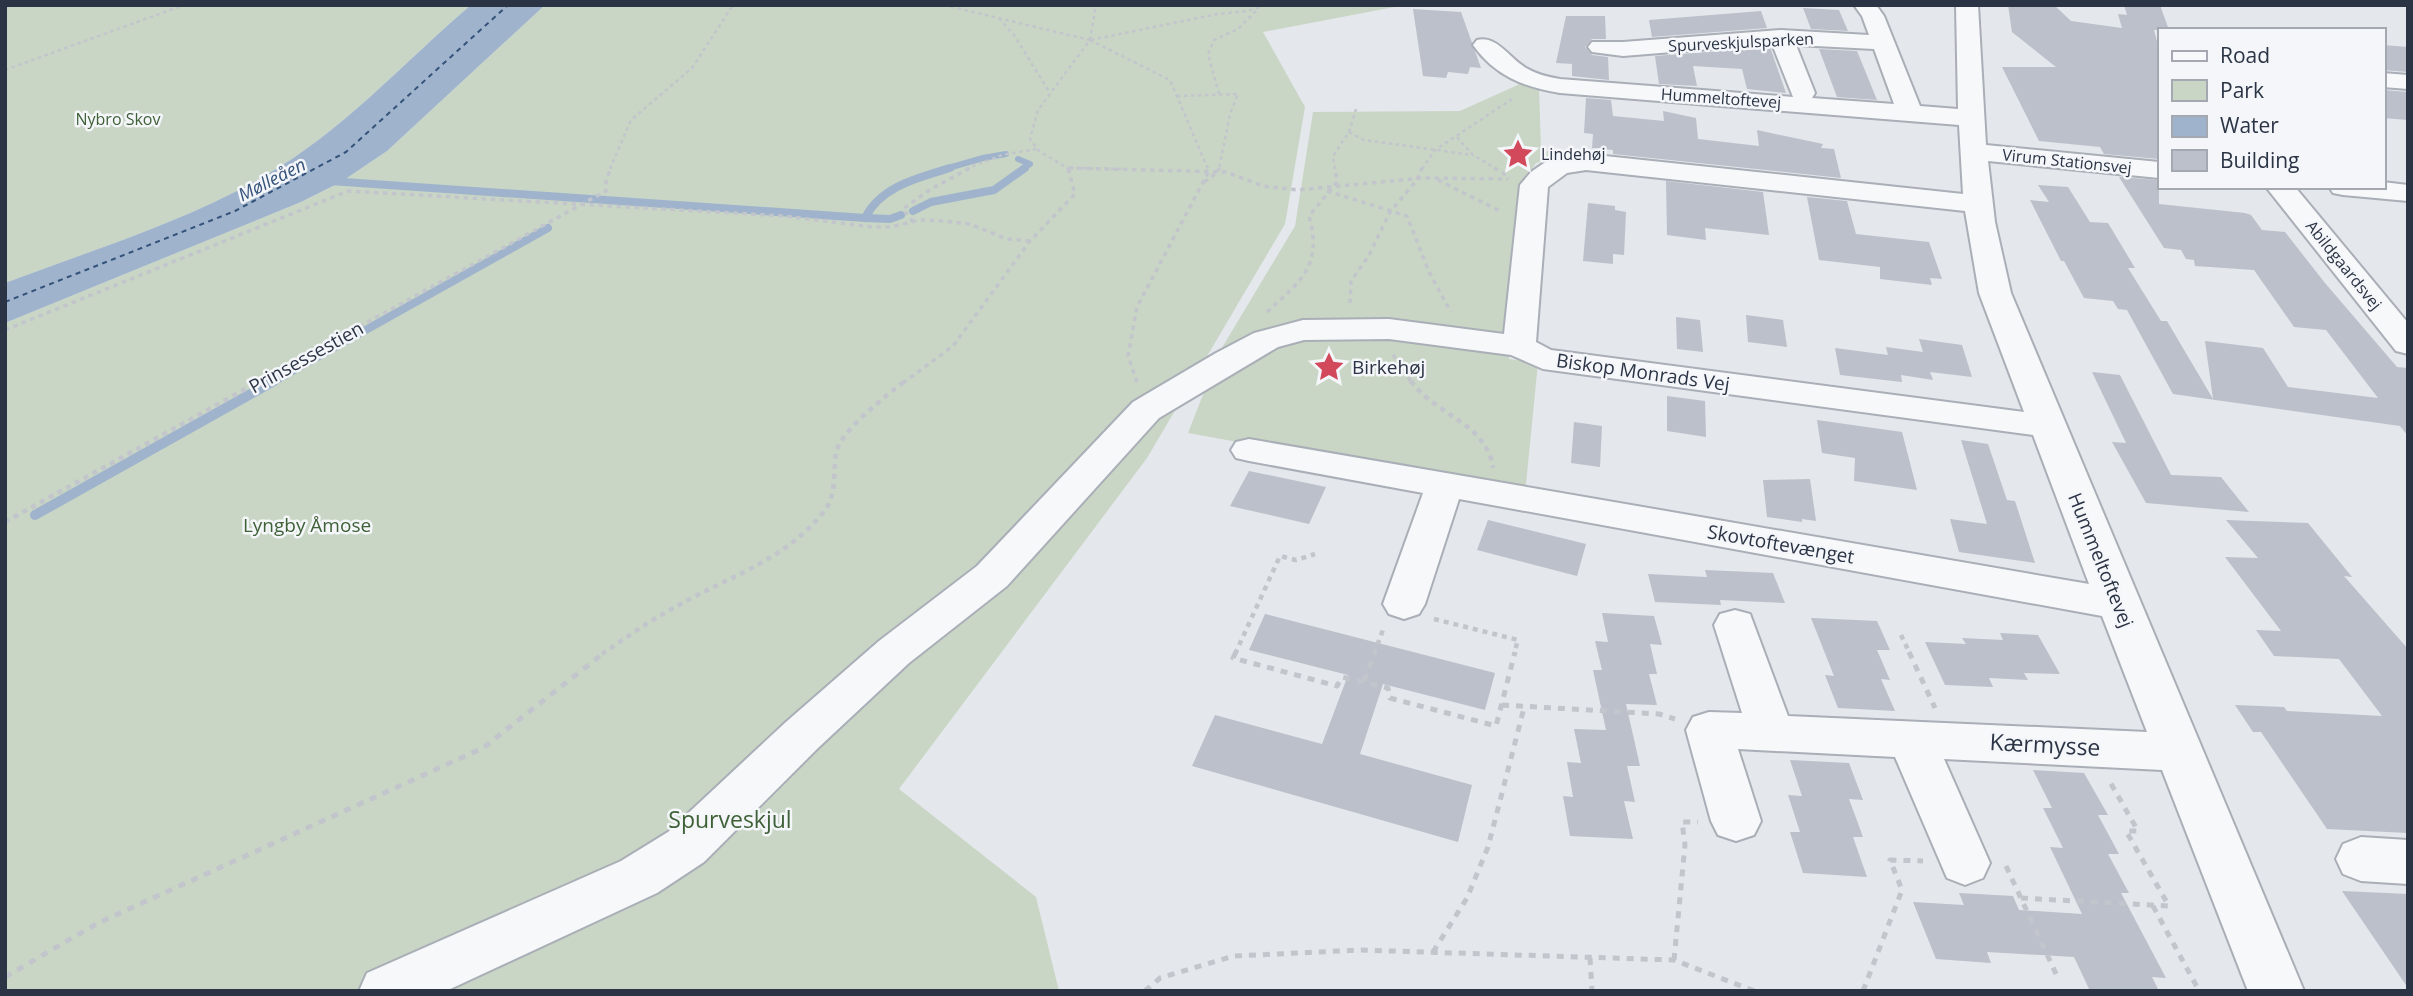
<svg xmlns="http://www.w3.org/2000/svg" width="2413" height="996" font-family="'Open Sans',sans-serif">
<rect width="100%" height="100%" fill="#e4e7ec"/>
<g fill="#c9d6c5">
<path d="M5 5H471C404 62 343 131 266 175 185 222 92 250 5 283Z"/>
<path d="M545 5H1405L1263 32 1305 107 1285 224 1147 458 899 789 1036 897 1059 991H5V323L301 202 341 182 387 151Z"/>
<path d="M1522 83 1539 88 1541 149 1559 155 1536 163 1524 180 1509 359 1538 363 1525 494 1188 433 1220 351 1295 226 1313 112 1460 111Z"/>
</g>
<path fill="#9fb4cc" d="M471 5H545L387 151 341 182 301 202 5 323V283C92 250 185 222 266 175 343 131 404 62 471 5Z"/>
<g fill="none" stroke-linecap="round" stroke-linejoin="round">
<g stroke="#9fb4cc" stroke-width="6">
<path d="M1018 159 1030 164 1022 169"/>
<path d="M945 169 983 158 1006 154"/>
</g>
<g stroke="#9fb4cc" stroke-width="8">
<path d="M330 181 865 218 890 219 901 215"/>
<path d="M913 211 931 202 994 190 1025 168"/>
<path d="M865 218C881 186 918 178 950 168"/>
<path d="M271 383 548 228"/>
</g>
<path stroke="#9fb4cc" stroke-width="10" d="M35 515 274 381"/>
<path stroke="#34527a" stroke-width="2" stroke-dasharray="5 4.5" stroke-linecap="butt" d="M5 302 235 211 346 152 508 5"/>
</g>
<g fill="#bbc0ca">
<path d="M2008 5H2054L2071 21 2122 28 2118 14 2127 15 2124 5H2160L2169 30H2154L2159 49V159L2104 154 2100 147 2039 141 2002 67H2056L2012 32Z"/>
<path d="M1803 8 1839 10 1848 31 1811 29Z"/>
<path d="M1413 9 1461 12 1481 68 1470 67 1468 74 1448 72 1446 78 1423 76Z"/>
<path d="M1761 11 1767 28 1652 37 1649 20Z"/>
<path d="M1566 16H1605L1606 39H1592L1585 47 1592 55 1608 57 1609 80 1572 76V64L1556 63Z"/>
<path d="M2383 45 2408 47V72L2383 70Z"/>
<path d="M1770 47 1786 93 1747 89 1742 69 1693 66 1697 86 1659 84 1655 56Z"/>
<path d="M1819 49 1857 51 1877 100 1837 97Z"/>
<path d="M2383 90 2408 92V120L2383 118Z"/>
<path d="M1586 98 1611 100 1613 116 1664 121 1663 111 1696 118 1698 139 1759 146 1757 130 1823 144 1821 148 1834 149 1841 178 1613 154V150L1592 148 1593 134 1584 133Z"/>
<path d="M2119 177 2159 180V204L2245 213 2251 215 2262 230 2285 232 2325 283 2397 367 2408 368V436L2400 426 2173 394 2127 310 2118 309 2113 301 2084 298 2064 261H2061L2030 200 2049 202 2038 185 2068 187 2090 222 2108 223 2135 268H2128L2161 321H2167L2213 399 2205 341 2263 348 2288 387 2378 398 2326 330 2294 327 2254 270 2195 266 2194 260 2186 259 2181 250 2164 248Z"/>
<path d="M1666 181 1763 192 1769 235 1705 228 1706 240 1667 235Z"/>
<path d="M1807 197 1847 201 1856 234 1929 242 1942 279 1930 278 1932 285 1880 279V267L1819 260Z"/>
<path d="M1588 203 1615 206V210L1626 212 1624 255 1613 254V264L1583 261Z"/>
<path d="M1746 315 1783 320 1787 347 1748 342Z"/>
<path d="M1676 317 1700 320 1703 352 1677 349Z"/>
<path d="M1919 339 1962 345 1972 377 1930 372 1933 380 1901 375 1902 382 1840 375 1835 348 1888 355 1886 347 1923 352Z"/>
<path d="M2092 372 2120 375 2171 475 2221 477 2249 512 2146 503 2112 442 2126 443Z"/>
<path d="M1667 396 1705 401 1706 437 1667 431Z"/>
<path d="M1817 420 1902 432 1917 490 1854 481 1855 458 1822 453Z"/>
<path d="M1574 422 1602 426 1600 467 1571 463Z"/>
<path d="M1961 440 1988 444 2007 500 2015 501 2035 563 1959 552 1950 519 1987 524Z"/>
<path d="M1249 471 1326 487 1309 524 1230 506Z"/>
<path d="M1810 479 1816 521 1802 519V522L1767 517 1763 480Z"/>
<path d="M1488 520 1586 544 1577 576 1477 550Z"/>
<path d="M2226 520 2308 523 2352 577 2344 576 2408 649V833L2327 829 2261 732H2253L2235 705 2284 707 2287 711 2382 716 2339 659 2274 656 2256 630 2281 631 2225 557 2258 558Z"/>
<path d="M1705 570 1773 573 1785 603 1720 600 1721 605 1655 602 1648 574 1707 577Z"/>
<path d="M1602 613 1654 616 1662 645 1650 644 1657 674H1649L1657 705 1626 704 1640 766H1627L1635 802 1624 801 1633 839 1570 836 1563 796 1573 797 1567 762 1581 763 1574 729 1606 730 1593 670H1602L1595 641 1608 642Z"/>
<path d="M1265 614 1495 673 1485 710 1383 684 1360 754 1472 785 1458 842 1192 766 1215 715 1322 744 1348 675 1249 650Z"/>
<path d="M1811 618 1877 621 1890 650H1877L1890 680 1881 679 1895 711 1838 708 1825 675 1834 676Z"/>
<path d="M2000 633 2038 635 2060 674 2024 673 2028 680 1989 678 1993 687 1945 685 1925 642 1966 644 1962 638 2003 640Z"/>
<path d="M1790 760 1849 763 1863 800 1849 799 1863 837H1853L1867 877 1803 873 1790 832H1800L1788 795 1802 796Z"/>
<path d="M2033 770 2084 773 2108 815H2098L2119 854H2108L2129 893H2121L2166 978 2152 977 2159 991H2090L2074 957 1987 952 1991 963 1936 959 1913 902 1964 905 1959 893 2013 896 2019 910 2082 914 2050 847 2063 848 2043 808H2052Z"/>
<path d="M2342 891 2408 894V988Z"/>
</g>
<g fill="none" stroke-linecap="round" stroke-linejoin="round">
<g stroke="#a9aeb7" stroke-width="4">
<g id="minor">
<path d="M1854 5H1876L1884 16 1920 106 1958 109 1956 5H1978L1986 145 2159 162V178L1988 161 1995 222 2011 293 2304 991H2248L2162 770 1944 759 1990 863 1983 878 1965 885 1947 878 1895 757 1738 749 1761 821 1754 835 1736 841 1718 835 1711 821 1686 730 1693 717 1709 712 1742 713 1714 625 1720 614 1735 610 1750 614 1788 716 2147 732 2102 616 1459 499 1425 604 1419 614 1404 619 1389 614 1383 604 1423 493 1249 461 1236 458 1231 450 1236 442 1249 439 2089 584 2033 435 1543 369 1511 355 1389 339 1304 340 1278 347 1159 418 1007 586 909 663 818 748 704 862 657 893 446 991H359L367 973 621 861 668 832 786 722 879 641 977 566 1133 402 1216 353 1254 333 1303 320 1389 319 1504 334 1520 185 1531 172 1547 161 1586 154 1963 194 1959 125 1560 93C1524 87 1495 76 1473 45L1477 40C1498 35 1510 60 1528 69 1538 75 1549 77 1560 79L1793 97 1772 44 1623 56 1592 52 1588 47 1592 42H1623L1781 30 1869 35 1862 16ZM1796 45 1874 49 1894 104 1812 98 1815 93ZM1586 170 1965 211 1979 293 2024 412 1551 350 1536 342 1548 187 1567 173Z"/>
<path d="M2383 73 2408 75V89L2383 87Z"/>
<path d="M2383 182 2408 185V201L2343 195 2333 193 2329 187H2383Z"/>
<path d="M2266 187H2295L2408 323V354L2396 351Z"/>
<path d="M2361 837 2408 840V884L2361 881 2343 874 2336 859 2343 844Z"/>
</g>
</g>
<g stroke="#c2c5cb" stroke-width="2.5" stroke-dasharray="3.5 3.5" stroke-linecap="butt">
<path d="M944 5 1090 40 1038 110 1030 139 1039 151 1069 169"/>
<path d="M5 7 17 5"/>
<path d="M999 18 1014 35 1050 93"/>
<path d="M1090 40 1170 80 1208 169"/>
<path d="M1090 40 1096 5"/>
<path d="M1091 40 1217 14 1248 11 1265 5"/>
<path d="M5 70 184 5"/>
<path d="M1219 94 1208 54 1214 40 1238 29 1257 10"/>
<path d="M1177 96 1238 94 1230 114 1219 169"/>
<path d="M1349 132 1364 140 1473 155"/>
<path d="M1457 137 1473 155 1497 169"/>
<path d="M1069 168 1125 169"/>
<path d="M610 169 631 120 692 68 733 5"/>
<path d="M966 169 1002 155 1036 149"/>
<path d="M1335 169 1333 156 1349 132 1356 109"/>
<path d="M1422 169 1435 150 1515 97"/>
</g>
<g stroke="#c2c5cb" stroke-width="3.5" stroke-dasharray="4.5 4.5" stroke-linecap="butt">
<path d="M1069 168 1226 172 1263 186 1298 190 1423 178 1508 179"/>
<path d="M1494 168 1510 177"/>
<path d="M1438 180 1502 212"/>
<path d="M1204 182 1218 172 1219 168"/>
<path d="M1327 191 1407 216 1429 272 1451 312"/>
<path d="M910 221 912 220 903 209 931 189 970 168"/>
<path d="M1350 303 1351 281 1368 257 1390 212 1417 180 1422 168"/>
<path d="M1267 312C1301 281 1323 265 1309 216L1337 182 1335 168"/>
<path d="M5 330 348 191 784 216 872 227H891L919 220 944 221 970 224 1007 239 1029 241"/>
<path d="M1393 355 1412 383"/>
<path d="M1137 382 1128 356 1137 307 1209 171 1208 168"/>
<path d="M257 383 606 191V180L611 168"/>
<path d="M903 383 953 346 1030 241 1075 194 1068 168"/>
</g>
<g stroke="#c2c5cb" stroke-width="4.5" stroke-dasharray="5 5" stroke-linecap="butt">
<path d="M1411 381C1435 415 1487 423 1493 468"/>
<path d="M5 522 260 381"/>
<path d="M1434 619 1518 640 1514 654"/>
<path d="M1901 635 1910 654"/>
<path d="M602 654C627 637 652 619 679 605 730 576 788 559 825 510 837 494 833 471 836 453 840 431 887 395 905 381"/>
<path d="M1235 654 1280 556 1296 560 1315 554"/>
<path d="M1374 654 1384 627"/>
</g>
<g stroke="#c2c5cb" stroke-width="5" stroke-dasharray="7 7" stroke-linecap="butt">
<path d="M1236 652 1233 658 1337 686 1342 677 1388 688 1390 698 1496 726 1515 652"/>
<path d="M1909 652 1935 708"/>
<path d="M1364 681 1375 652"/>
<path d="M1502 705 1659 714 1675 719"/>
<path d="M2006 866 2057 976"/>
<path d="M2021 898 2169 906 2126 831H2138L2110 782"/>
<path d="M2153 906 2197 987"/>
<path d="M1433 952 1467 898 1488 847 1524 708"/>
<path d="M1590 958 1592 991"/>
<path d="M1674 960 1685 845 1682 822H1698"/>
<path d="M5 977 98 923 483 748 605 652"/>
<path d="M1145 991 1160 978 1234 956 1361 950 1674 960 1754 991"/>
<path d="M1863 991 1902 890 1890 860 1923 861"/>
</g>
<use href="#minor" fill="#f7f8fa" fill-rule="evenodd"/>
</g>
<defs>
<g id="sight-bare" transform="scale(2.415)"><path d="M0-6L1.8-2.2L6-1.7L2.9 1.2L3.7 5.4L0 3.3L-3.7 5.4L-2.9 1.2L-6-1.7L-1.8-2.2Z" fill="#d1495b" stroke="#f4f6f9" stroke-width="2.5" paint-order="stroke"/></g>
</defs>
<g fill-rule="evenodd">
<use href="#sight-bare" x="1518" y="154"/>
<use href="#sight-bare" x="1329" y="367"/>
</g>
<g text-anchor="middle" stroke-width="5" stroke-linejoin="round" paint-order="stroke">
<g font-size="16" fill="#2b3445" stroke="#f4f6f9">
<text transform="translate(1741 42) rotate(-3)" y="6">Spurveskjulsparken</text>
<text transform="translate(1721 98) rotate(4)" y="6">Hummeltoftevej</text>
<text transform="translate(2067 161) rotate(6)" y="6">Virum Stationsvej</text>
<text transform="translate(2344 265) rotate(51)" y="6">Abildgaardsvej</text>
</g>
<g font-size="16" fill="#3f6138" stroke="#f4f6f9">
<text x="118" y="125">Nybro Skov</text>
</g>
<g font-size="16" fill="#2b3445" stroke="#f4f6f9" text-anchor="start">
<text x="1541" y="160">Lindehøj</text>
</g>
<g font-size="18" font-style="italic" fill="#34527a" stroke="#f4f6f9">
<text transform="translate(272 180) rotate(-27)" y="6">Mølleåen</text>
</g>
<g font-size="19" fill="#2b3445" stroke="#f4f6f9">
<text transform="translate(306 357) rotate(-29)" y="7">Prinsessestien</text>
<text transform="translate(1643 372) rotate(8)" y="7">Biskop Monrads Vej</text>
<text transform="translate(1781 544) rotate(10)" y="7">Skovtoftevænget</text>
<text transform="translate(2101 560) rotate(68)" y="7">Hummeltoftevej</text>
</g>
<g font-size="19" fill="#2b3445" stroke="#f4f6f9" text-anchor="start">
<text x="1352" y="374">Birkehøj</text>
</g>
<g font-size="19" fill="#3f6138" stroke="#f4f6f9">
<text x="307" y="532">Lyngby Åmose</text>
</g>
<g font-size="23" fill="#2b3445" stroke="#f4f6f9">
<text transform="translate(2045 745) rotate(3)" y="8">Kærmysse</text>
</g>
<g font-size="23" fill="#3f6138" stroke="#f4f6f9">
<text x="730" y="828">Spurveskjul</text>
</g>
</g>
<rect width="2413" height="996" fill="none" stroke="#2b3445" stroke-width="14"/>
<rect x="2158" y="28" width="228" height="161" fill="#f4f6f9" stroke="#a4a8b1" stroke-width="2"/>
<rect x="2172" y="51" width="35" height="10" fill="#f7f8fa" stroke="#a4a8b1" stroke-width="2"/>
<text x="2220" y="63" font-size="21" fill="#2b3445">Road</text>
<rect x="2172" y="80" width="35" height="21" fill="#c9d6c5" stroke="#a4a8b1" stroke-width="2"/>
<text x="2220" y="98" font-size="21" fill="#2b3445">Park</text>
<rect x="2172" y="116" width="35" height="21" fill="#9fb4cc" stroke="#a4a8b1" stroke-width="2"/>
<text x="2220" y="133" font-size="21" fill="#2b3445">Water</text>
<rect x="2172" y="150" width="35" height="21" fill="#bbc0ca" stroke="#a4a8b1" stroke-width="2"/>
<text x="2220" y="168" font-size="21" fill="#2b3445">Building</text>
</svg>
